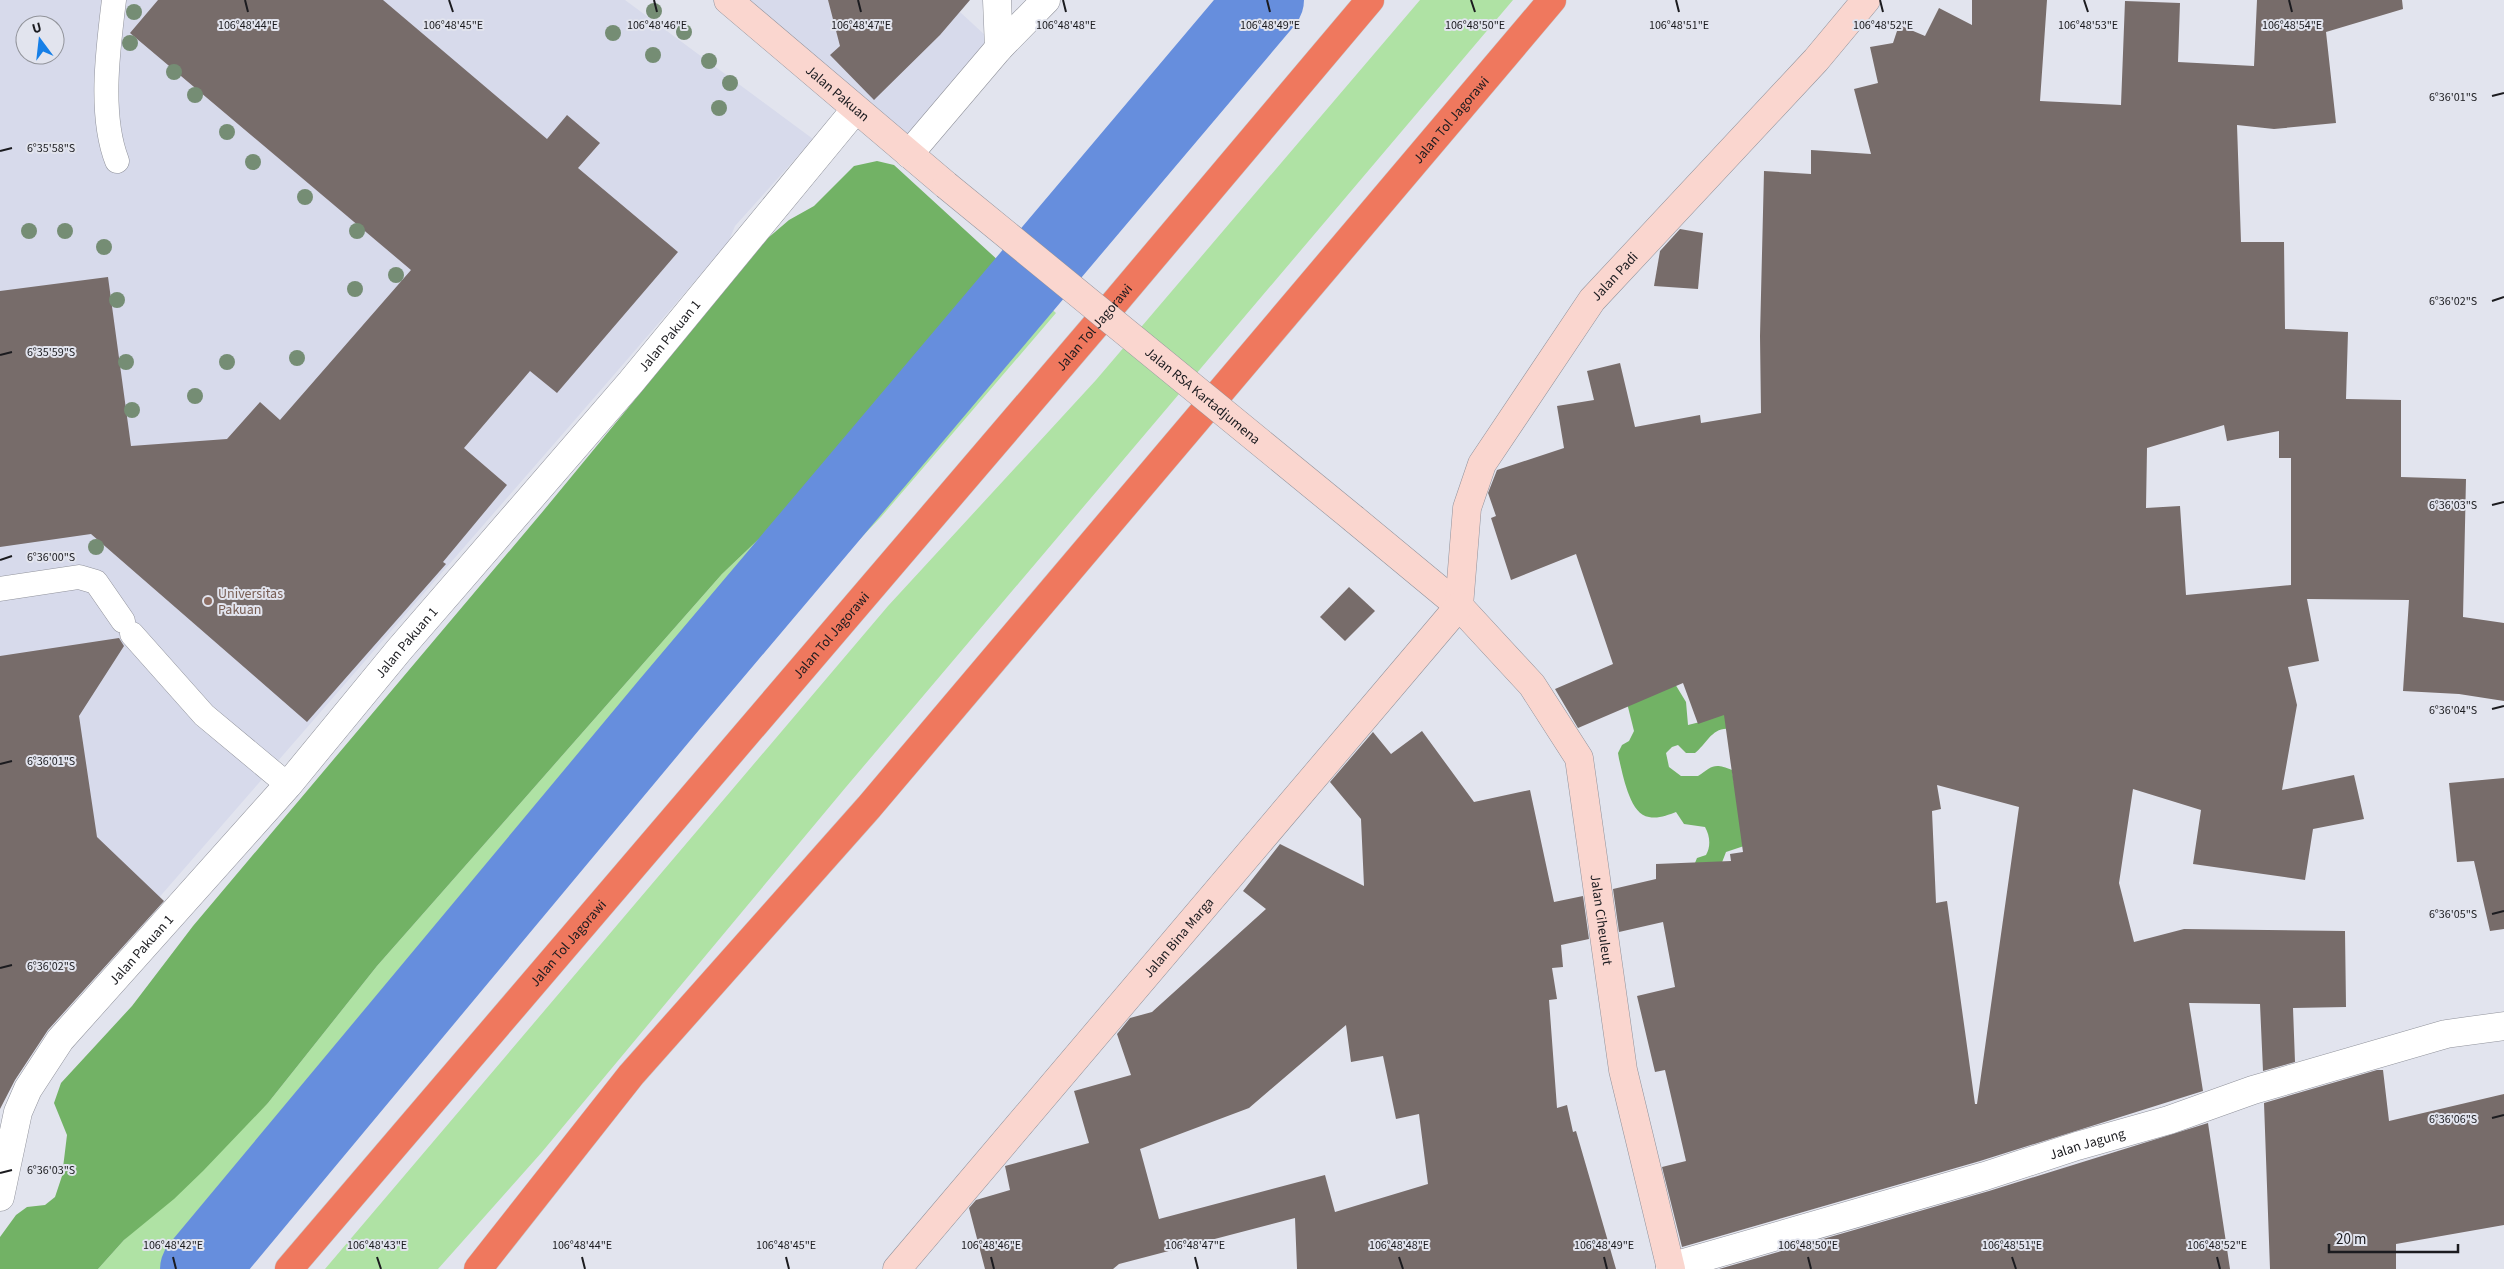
<svg xmlns="http://www.w3.org/2000/svg" width="2504" height="1269" font-family="'Source Sans 3',sans-serif">
<rect width="100%" height="100%" fill="#e2e4ee"/>
<g fill="#d7daeb" fill-rule="evenodd">
<path d="M0 0H625L813 139 735 226 728 243 580 414 102 963 0 982ZM25 25H55V55H25Z"/>
<path d="M730 0H947L999 48 909 154Z"/>
</g>
<g fill="#afe2a4">
<path d="M1420 0H1513L846 787 542 1152 438 1269H325L888 606 1096 380Z"/>
<path d="M1013 274 1056 313 881 517 685 721 448 1001 216 1269H98L124 1240 268 1103 377 966 722 574 916 389Z"/>
</g>
<g fill="#72b265">
<path d="M877 161 894 165 1013 274 916 389 722 574 377 966 268 1103 203 1171 174 1199 124 1240 98 1269H0V1237L16 1215 27 1207 45 1205 55 1197 62 1176 67 1135 54 1103 61 1083 132 1006 193 926 544 510 768 238 789 220 814 206 854 166Z"/>
<path d="M1672 679 1686 702 1688 725 1700 722 1723 707 1729 729C1712 727 1706 745 1695 753H1686L1678 745 1672 747 1666 753 1669 767 1681 776H1698C1712 767 1713 762 1732 770L1744 846 1726 852 1721 865 1695 863 1697 858 1706 855C1711 846 1710 836 1705 827L1684 824 1676 812C1668 815 1658 819 1649 817 1630 815 1623 775 1619 759L1618 753 1622 745 1629 741 1634 731 1626 699Z"/>
</g>
<g fill="none" stroke-linecap="round" stroke-linejoin="round">
<path stroke="#668edd" stroke-width="78" d="M199 1269 669 705 1265 0"/>
</g>
<g fill="#776c6a" fill-rule="evenodd">
<path d="M158 0H383L547 139 567 115 600 143 578 168 678 252 557 393 530 371 464 448 507 485 443 562 446 564 307 722 91 534 0 547V291L108 277 131 446 227 439 260 402 280 420 411 270 130 33Z"/>
<path d="M828 0H970L940 35 874 100 830 55 840 46Z"/>
<path d="M1972 0H2047L2040 101 2121 105 2125 1 2180 3 2178 62 2254 66 2257 0H2402L2403 9 2326 32 2336 123 2274 129 2237 125 2241 242H2284L2285 329 2348 332 2346 399 2401 400V477L2466 479 2463 617 2504 623V701L2459 694 2403 691 2409 600 2307 599 2319 661 2288 667 2297 705 2282 790 2354 775 2364 819 2313 829 2305 880 2193 864 2201 810 2133 789 2119 883 2134 942 2184 929 2345 931 2346 1007 2293 1008 2295 1062 2263 1071 2260 1004 2189 1003 2203 1091 1980 1161 1682 1247 1662 1167 1686 1161 1665 1070 1655 1072 1637 996 1675 987 1663 922 1619 932 1613 889 1656 879V864L1731 861 1730 854 1743 852 1724 715 1698 724 1683 683 1578 728 1555 689 1613 664 1576 554 1511 580 1491 518 1496 516 1488 493 1497 470 1564 448 1557 406 1594 400 1587 371 1620 363 1635 427 1700 415 1701 423 1761 413 1760 336 1764 171 1811 174V150L1871 154 1854 89 1878 83 1870 47 1893 43 1899 25 1925 36 1939 8 1972 25ZM2224 425 2227 441 2279 431V458H2291V585L2186 595 2180 506 2146 508 2147 448ZM1937 785 2019 807 1977 1104H1975L1947 901 1936 903 1932 811 1941 809Z"/>
<path d="M1680 229 1703 233 1698 289 1654 286 1660 251Z"/>
<path d="M1349 587 1375 611 1345 641 1320 617Z"/>
<path d="M119 638 124 646 79 716 97 837 164 901 48 1030 15 1080 0 1109V656Z"/>
<path d="M1422 731 1474 802 1530 790 1554 902 1583 896 1589 939 1561 945 1563 967 1552 968 1557 999 1549 1000 1557 1108 1567 1105 1573 1132 1576 1131 1616 1269H1297L1295 1218 1119 1264 1113 1269H985L969 1208 976 1200 1010 1190 1005 1166 1089 1143 1074 1091 1131 1075 1117 1034 1130 1018 1152 1012 1266 909 1243 891 1280 844 1364 886 1361 819 1330 782 1373 732 1391 754ZM1346 1025 1351 1062 1383 1056 1396 1119 1419 1114 1428 1184 1335 1212 1325 1175 1159 1219 1140 1149 1249 1108Z"/>
<path d="M2504 778V929L2490 931 2474 861 2457 862 2449 783Z"/>
<path d="M2377 1070H2383L2389 1121 2504 1094V1225L2396 1244V1269H2270L2264 1103Z"/>
<path d="M2208 1123 2230 1269H1719L1989 1191Z"/>
</g>
<g fill="none" stroke-linecap="round" stroke-linejoin="round">
<g stroke="#90929b" stroke-width="25">
<g id="lane">
<path d="M114 0C108 49 99 115 117 161"/>
<path d="M0 589 79 577 96 582 123 621"/>
<path d="M132 634 204 715 288 785"/>
</g>
</g>
<g stroke="#90929b" stroke-width="29">
<g id="street">
<path d="M997 0 999 48"/>
<path d="M909 154 999 48 1046 0"/>
<path id="s1" d="M0 1197 18 1112 28 1089 60 1040 288 785 399 650 631 382 855 110"/>
<path id="s2" d="M1670 1267 1985 1176 2077 1146 2169 1120 2253 1090 2446 1034 2504 1026"/>
</g>
</g>
<g stroke="#90929b" stroke-width="29">
<g id="secondary">
<path id="s3" d="M728 0 946 185"/>
<path id="s4" d="M1354 519 1459 606 1532 685 1579 758 1623 1070 1671 1269"/>
<path id="s5" d="M1459 606 1467 508 1482 464 1592 300 1816 60 1866 0"/>
<path id="s6" d="M897 1269 1459 606"/>
</g>
</g>
<g stroke="#c4c4c5" stroke-width="29">
<g id="highway">
<path id="s7" d="M289 1269 1101 319 1370 0"/>
<path id="s8" d="M478 1269 631 1075 869 807 1552 0"/>
</g>
</g>
<use href="#lane" stroke="#fff" stroke-width="24"/>
<use href="#street" stroke="#fff" stroke-width="28"/>
<use href="#secondary" stroke="#fad6cf" stroke-width="28"/>
<use href="#highway" stroke="#ef785e" stroke-width="28"/>
<g stroke="#90929b" stroke-width="29" stroke-linecap="butt">
<g id="secondary-bridge">
<path id="s9" d="M946 185 1354 519"/>
</g>
</g>
<use href="#secondary-bridge" stroke="#fad6cf" stroke-width="28"/>
</g>
<g fill="#758d74">
<circle cx="654" cy="11" r="8"/>
<circle cx="134" cy="12" r="8"/>
<circle cx="684" cy="32" r="8"/>
<circle cx="613" cy="33" r="8"/>
<circle cx="130" cy="43" r="8"/>
<circle cx="653" cy="55" r="8"/>
<circle cx="709" cy="61" r="8"/>
<circle cx="174" cy="72" r="8"/>
<circle cx="730" cy="83" r="8"/>
<circle cx="195" cy="95" r="8"/>
<circle cx="719" cy="108" r="8"/>
<circle cx="227" cy="132" r="8"/>
<circle cx="253" cy="162" r="8"/>
<circle cx="305" cy="197" r="8"/>
<circle cx="29" cy="231" r="8"/>
<circle cx="65" cy="231" r="8"/>
<circle cx="357" cy="231" r="8"/>
<circle cx="104" cy="247" r="8"/>
<circle cx="396" cy="275" r="8"/>
<circle cx="355" cy="289" r="8"/>
<circle cx="117" cy="300" r="8"/>
<circle cx="297" cy="358" r="8"/>
<circle cx="126" cy="362" r="8"/>
<circle cx="227" cy="362" r="8"/>
<circle cx="195" cy="396" r="8"/>
<circle cx="132" cy="410" r="8"/>
<circle cx="96" cy="547" r="8"/>
</g>
<path fill="none" stroke="#1b1b1f" stroke-width="2" d="M245 0 248 12M449 0 453 12M654 0 657 12M858 0 861 12M1063 0 1066 12M1267 0 1270 12M1471 0 1475 12M1676 0 1679 12M1880 0 1883 12M2084 0 2088 12M2289 0 2292 12M2492 96 2504 93M0 151 12 148M2492 301 2504 297M0 355 12 352M2492 505 2504 502M0 560 12 556M2492 709 2504 706M0 764 12 761M2492 914 2504 911M0 968 12 965M2492 1118 2504 1115M0 1173 12 1170M173 1257 176 1269M377 1257 381 1269M582 1257 585 1269M786 1257 789 1269M991 1257 994 1269M1195 1257 1198 1269M1399 1257 1403 1269M1604 1257 1607 1269M1808 1257 1811 1269M2012 1257 2016 1269M2217 1257 2220 1269"/>
<circle fill="#8d6e63" stroke="#e2e4ee" stroke-width="2" cx="208" cy="601" r="5"/>
<g text-anchor="middle" stroke-width="4" stroke-linejoin="round" paint-order="stroke">
<g font-size="14" fill="#1b1b1f" stroke="#e2e4ee">
<text dy="5" stroke="none"><textPath href="#s3" startOffset="144">Jalan Pakuan</textPath></text>
<text dy="5" stroke="none"><textPath href="#s8" startOffset="1506">Jalan Tol Jagorawi</textPath></text>
<text dy="5" stroke="none"><textPath href="#s5" startOffset="375">Jalan Padi</textPath></text>
<text dy="5" stroke="none"><textPath href="#s7" startOffset="1239">Jalan Tol Jagorawi</textPath></text>
<text dy="5" stroke="none"><textPath href="#s1" startOffset="1102">Jalan Pakuan 1</textPath></text>
<text dy="5" stroke="none"><textPath href="#s9" startOffset="332">Jalan RSA Kartadjumena</textPath></text>
<text dy="5" stroke="none"><textPath href="#s7" startOffset="834">Jalan Tol Jagorawi</textPath></text>
<text dy="5" stroke="none"><textPath href="#s1" startOffset="698">Jalan Pakuan 1</textPath></text>
<text dy="5" stroke="none"><textPath href="#s4" startOffset="494">Jalan Ciheuleut</textPath></text>
<text dy="5" stroke="none"><textPath href="#s6" startOffset="435">Jalan Bina Marga</textPath></text>
<text dy="5" stroke="none"><textPath href="#s7" startOffset="429">Jalan Tol Jagorawi</textPath></text>
<text dy="5" stroke="none"><textPath href="#s1" startOffset="292">Jalan Pakuan 1</textPath></text>
<text dy="5" stroke="none"><textPath href="#s2" startOffset="435">Jalan Jagung</textPath></text>
</g>
<g font-size="14" fill="#785e54" stroke="#e2e4ee" text-anchor="start">
<text x="218" y="598">Universitas<tspan x="218" dy="16">Pakuan</tspan></text>
</g>
</g>
<g font-size="12" text-anchor="middle" fill="#1b1b1f" stroke="#e2e4ee" stroke-width="4" stroke-linejoin="round" paint-order="stroke">
<text x="248" y="29">106°48'44"E</text>
<text x="453" y="29">106°48'45"E</text>
<text x="657" y="29">106°48'46"E</text>
<text x="861" y="29">106°48'47"E</text>
<text x="1066" y="29">106°48'48"E</text>
<text x="1270" y="29">106°48'49"E</text>
<text x="1475" y="29">106°48'50"E</text>
<text x="1679" y="29">106°48'51"E</text>
<text x="1883" y="29">106°48'52"E</text>
<text x="2088" y="29">106°48'53"E</text>
<text x="2292" y="29">106°48'54"E</text>
<text x="2453" y="101">6°36'01"S</text>
<text x="51" y="152">6°35'58"S</text>
<text x="2453" y="305">6°36'02"S</text>
<text x="51" y="356">6°35'59"S</text>
<text x="2453" y="509">6°36'03"S</text>
<text x="51" y="561">6°36'00"S</text>
<text x="2453" y="714">6°36'04"S</text>
<text x="51" y="765">6°36'01"S</text>
<text x="2453" y="918">6°36'05"S</text>
<text x="51" y="970">6°36'02"S</text>
<text x="2453" y="1123">6°36'06"S</text>
<text x="51" y="1174">6°36'03"S</text>
<text x="173" y="1249">106°48'42"E</text>
<text x="377" y="1249">106°48'43"E</text>
<text x="582" y="1249">106°48'44"E</text>
<text x="786" y="1249">106°48'45"E</text>
<text x="991" y="1249">106°48'46"E</text>
<text x="1195" y="1249">106°48'47"E</text>
<text x="1399" y="1249">106°48'48"E</text>
<text x="1604" y="1249">106°48'49"E</text>
<text x="1808" y="1249">106°48'50"E</text>
<text x="2012" y="1249">106°48'51"E</text>
<text x="2217" y="1249">106°48'52"E</text>
</g>
<g transform="translate(40 40) rotate(345)"><circle r="24" fill="#e2e4ee" stroke="#92949b"/>
<path d="M0-4L9 19L0 12L-9 19Z" fill="#167fe7"/>
<text y="-8" font-size="14" font-weight="bold" text-anchor="middle" fill="#1b1b1f">U</text>
</g>
<path d="M2329 1244v8h129v-8" fill="none" stroke="#1b1b1f" stroke-width="2.5"/>
<text x="2336" y="1244" font-size="15" fill="#1b1b1f" stroke="#e2e4ee" stroke-width="4" paint-order="stroke">20 m</text>
</svg>
